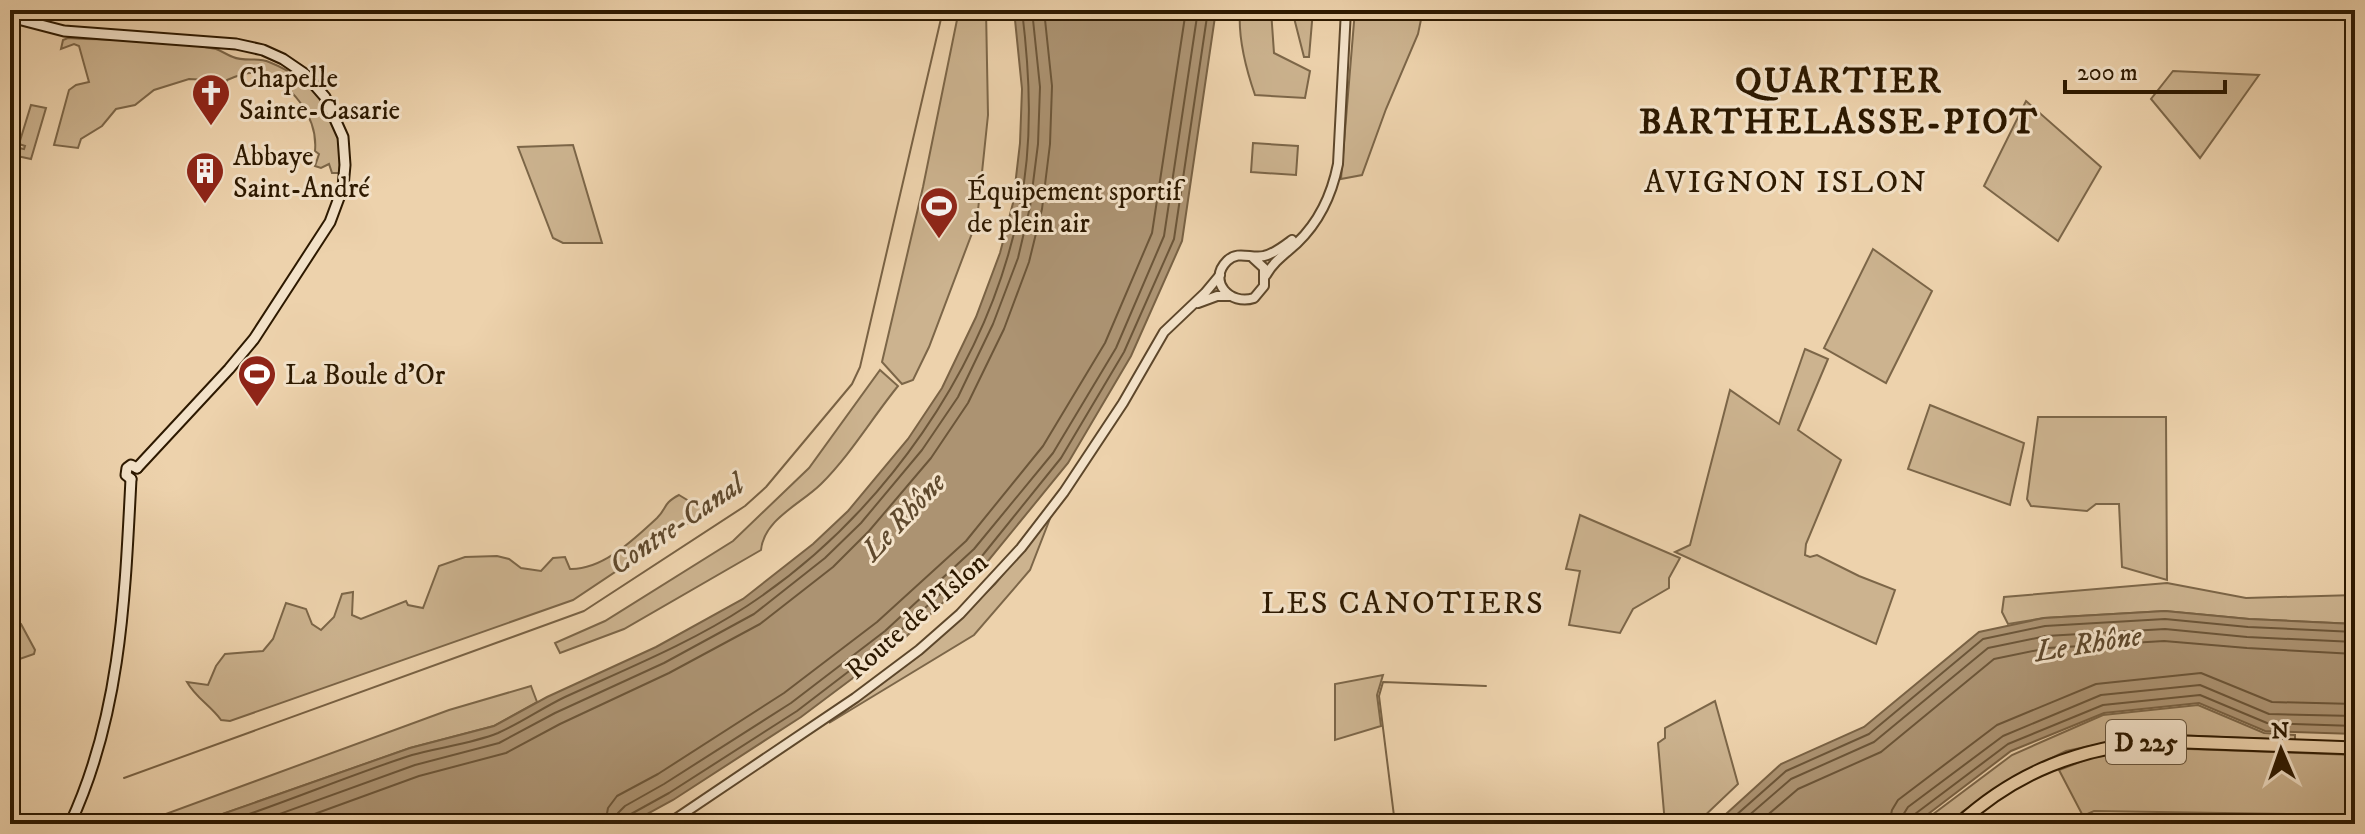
<svg xmlns="http://www.w3.org/2000/svg" width="2365" height="834" font-family="'IM FELL DW Pica',serif">
<rect width="100%" height="100%" fill="#edd2ac"/>
<filter id="stains"><feTurbulence type="fractalNoise" baseFrequency=".0025" numOctaves="4"/><feColorMatrix values="0 0 0 0 .2 0 0 0 0 .09 0 0 0 0 .02 0 0 0 .5 -.17"/></filter>
<radialGradient id="worn" r=".72"><stop offset=".6" stop-color="#630" stop-opacity="0"/><stop offset="1" stop-color="#630" stop-opacity=".3"/></radialGradient>
<g fill="#ccb38f" stroke="#7c6648" stroke-width="2">
<path d="M959 10H986L988 115 977 220 929 347 913 380 902 384 882 362 923 187Z"/>
<path d="M1240 10H1271L1274 53 1310 71 1305 98 1255 95C1246 69 1238 37 1240 10Z"/>
<path d="M1292 10H1313L1309 57H1304Z"/>
<path d="M1355 10H1423L1418 34 1386 109 1362 175 1341 179Z"/>
<path d="M68 38C116 41 169 39 216 49 222 51 227 55 233 57 244 62 258 57 269 62 317 81 345 121 339 173H332L329 164 321 168 315 166 319 154 315 151C318 118 292 81 258 74 247 71 237 76 227 80L221 98 225 105 206 108 208 80 189 79 154 90 135 105 116 109 102 126 81 139 78 148 54 145 69 90 76 85 89 82 79 46 74 44 61 49 63 40Z"/>
<path d="M2173 71 2259 75 2200 158 2151 99Z"/>
<path d="M2026 101 2101 167 2058 241 1984 186Z"/>
<path d="M31 105 46 108 31 159 17 156 19 148 24 149 25 146 19 144Z"/>
<path d="M1253 143 1298 146 1296 175 1251 172Z"/>
<path d="M573 145 602 243H563L553 238 518 147Z"/>
<path d="M1873 249 1932 291 1886 383 1824 348Z"/>
<path d="M1805 349 1828 359 1798 430 1841 460 1806 544 1805 555 1810 557 1817 555 1859 576 1895 590 1876 644 1675 552 1690 545 1730 390 1779 424Z"/>
<path d="M880 370 898 386C872 418 851 454 821 484 801 504 764 519 761 550L624 629 560 653 555 643 605 621 733 541 809 468Z"/>
<path d="M1930 405 2024 443 2010 505 1908 469Z"/>
<path d="M2038 417H2166L2167 580 2122 567 2119 504H2096L2087 511 2031 506 2027 499Z"/>
<path d="M679 495 694 504 714 506 573 600 230 721 221 720C210 705 196 698 187 682L208 685 216 666 225 654 263 651 273 639 286 603 306 609 312 624 321 630 334 617 342 594 353 592 352 615 361 619 406 601 408 605 423 608 439 566 465 557 497 556 509 559 521 568 541 571 553 558 565 557 570 569C603 570 634 539 657 518 668 507 662 504 679 495Z"/>
<path d="M1580 515 1680 558 1669 578V588L1633 609 1620 633 1569 625 1580 571 1566 569Z"/>
<path d="M1051 516 1030 570 974 635 829 723 924 652 995 584Z"/>
<path d="M2167 583 2246 598 2355 595V624L2249 619 2165 611 2044 618 2008 624 2002 612 2004 597Z"/>
<path d="M10 617 21 624 35 650 34 654 11 662 13 760 12 776 10 777Z"/>
<path d="M1383 675 1377 695 1381 726 1335 740V684Z"/>
<path d="M531 686 537 702 494 726 410 748 194 824H168L163 815 449 710Z"/>
<path d="M1715 701 1738 784 1696 824H1665L1658 743 1665 738V728Z"/>
<path d="M2198 705 2264 733 2295 735V740L2149 734 2066 751 2013 777 1962 812 1950 824H1920L2012 755 2103 715Z"/>
<path d="M2160 748 2355 755V815L2094 811 2083 816 2059 770 2101 754Z"/>
</g>
<g fill="#ac9372" stroke="#796244" stroke-width="2">
<path d="M1014 10H1216L1182 241 1131 356 1068 463 988 561 897 645 801 717 673 800 629 824H194L410 748 494 726 547 697 656 647 743 599 813 544 848 511 908 439 942 388 976 317 1000 253 1013 203 1020 143 1022 89Z"/>
<path d="M2165 611 2249 619 2355 624V734L2265 731 2199 703 2104 713 2011 751 1915 824H1715L1781 764 1864 727 1979 632 2044 618Z"/>
</g>
<g fill="none" stroke-linecap="round" stroke-linejoin="round">
<g stroke="#6c5639" stroke-width="2">
<path d="M220 824C285 803 347 776 412 755 440 747 471 744 498 733 521 723 542 708 565 697 626 669 691 643 747 606 882 517 989 366 1020 206 1033 141 1030 76 1022 10"/>
<path d="M252 824 415 765 499 743 555 713 664 663 754 614 825 558 861 523 922 450 958 397 993 324 1018 258 1030 207 1038 144 1040 87 1032 10"/>
<path d="M287 824 419 776 506 753 560 724 669 673 760 624 833 567 869 531 931 458 968 403 1004 329 1029 262 1042 209 1050 144 1052 86 1044 10"/>
<path d="M605 824 608 808 617 796 658 774 784 693 877 622 966 541 1043 446 1105 343 1152 233 1186 10"/>
<path d="M617 824 618 813 625 806 664 784 791 703 885 631 974 549 1053 453 1116 348 1164 236 1198 10"/>
<path d="M627 824 631 814 669 793 797 711 891 639 982 556 1061 458 1124 352 1174 239 1208 10"/>
<path d="M1726 824 1786 771 1869 734 1983 639 2045 626 2165 619 2248 627 2355 632"/>
<path d="M1739 824 1791 779 1874 742 1988 648 2046 636 2165 629 2247 637 2355 642"/>
<path d="M1757 824 1798 789 1881 752 1994 659 2048 648 2164 641 2247 648 2355 654"/>
<path d="M1889 824 1892 810 1898 800 1997 725 2096 684 2201 673 2272 702 2355 704"/>
<path d="M1901 824 1903 815 1908 807 2003 736 2101 695 2200 685 2269 714 2355 716"/>
<path d="M1912 824 1915 814 2008 744 2103 705 2200 695 2267 723 2355 726"/>
</g>
<g stroke="#796244" stroke-width="2">
<path d="M124 778 584 611 745 506 766 487 852 384 860 367 943 10"/>
<path d="M1395 824 1379 696 1383 682 1486 686"/>
</g>
<g stroke="#5d472b" stroke-width="12">
<g id="tertiary">
<path d="M1252 257 1264 268V286L1254 298C1230 306 1207 281 1227 261 1238 250 1251 259 1264 256 1274 254 1284 246 1292 240"/>
<path d="M1266 275C1274 261 1285 254 1297 243 1319 222 1332 194 1338 164L1346 10"/>
<path d="M1198 303 1217 296H1230"/>
<path d="M668 824 855 698 919 650 960 614 1021 548 1064 492 1123 403 1164 332 1205 293 1220 275"/>
</g>
</g>
<g stroke="#2d1900" stroke-width="13">
<g id="secondary">
<path d="M10 17 64 31 236 44 263 50 283 59 305 74 325 97 343 137 345 165 343 187 330 222 254 339 229 369 137 468"/>
<path d="M131 479 126 475 127 468 131 465 137 468"/>
<path d="M70 824C121 715 125 596 131 479"/>
</g>
</g>
<g stroke="#2d1900" stroke-width="15">
<path id="trunk" d="M1959 824C2017 771 2080 748 2157 741L2355 748"/>
</g>
<use href="#tertiary" stroke="#f3e2c9" stroke-width="8"/>
<use href="#secondary" stroke="#f3e2c9" stroke-width="9"/>
<use href="#trunk" stroke="#edd2ac" stroke-width="11"/>
</g>
<defs>
<g id="church-pin" transform="scale(2)"><path d="M0 17L-7.5 6A9.5 9.5 0 1 1 7.5 6Z" fill="#8f2418" stroke="#f3e2c9"/><path d="M-1.2-6h2.4v3.5h3.3v2.4h-3.3V6h-2.4V-.1h-3.3v-2.4h3.3Z" fill="#fff"/></g>
<g id="building-pin" transform="scale(2)"><path d="M0 17L-7.5 6A9.5 9.5 0 1 1 7.5 6Z" fill="#8f2418" stroke="#f3e2c9"/><path d="M-4-6H4V6H1V3H-1V6H-4ZM-2.5-4.3h1.7v1.8h-1.7ZM.8-4.3h1.7v1.8H.8ZM-2.5-1h1.7V.8h-1.7ZM.8-1h1.7V.8H.8Z" fill="#fff"/></g>
<g id="stadium-pin" transform="scale(2)"><path d="M0 17L-7.5 6A9.5 9.5 0 1 1 7.5 6Z" fill="#8f2418" stroke="#f3e2c9"/><path d="M0-5a6.5 5 0 1 0 0 10a6.5 5 0 1 0 0-10ZM-3.5-1.8h7v3.6h-7Z" fill="#fff"/></g>
</defs>
<g fill-rule="evenodd">
<use href="#church-pin" x="211" y="93"/>
<use href="#building-pin" x="205" y="171"/>
<use href="#stadium-pin" x="939" y="206"/>
<use href="#stadium-pin" x="257" y="374"/>
</g>
<g text-anchor="middle" stroke-width="6" stroke-linejoin="round" paint-order="stroke">
<rect fill="#f3e2c9" stroke="#68553c" stroke-width="2" x="2106" y="720" width="80" height="44" rx="6"/>
<g font-size="26" font-weight="bold" fill="#2d1900">
<text x="2146" y="751">D 225</text>
</g>
<g font-size="28" fill="#2d1900" stroke="#f3e2c9" text-anchor="start">
<text x="239" y="87">Chapelle<tspan x="239" dy="32">Sainte-Casarie</tspan></text>
<text x="233" y="165">Abbaye<tspan x="233" dy="32">Saint-André</tspan></text>
<text x="967" y="200">Équipement sportif<tspan x="967" dy="32">de plein air</tspan></text>
<text x="285" y="384">La Boule d'Or</text>
</g>
<g font-size="28" fill="#2d1900" stroke="#f3e2c9">
<text transform="translate(916 615) rotate(-41)" y="10">Route de l'Islon</text>
</g>
<g font-size="30" font-style="italic" fill="#604a2e" stroke="#f3e2c9">
<text transform="translate(903 516) rotate(-47)" y="10">Le Rhône</text>
<text transform="translate(676 524) rotate(-34)" y="10">Contre-Canal</text>
<text transform="translate(2088 643) rotate(-9)" y="10">Le Rhône</text>
</g>
<g font-size="32" letter-spacing="2" fill="#2d1900" stroke="#f3e2c9">
<text x="1786" y="192">AVIGNON ISLON</text>
<text x="1403" y="613">LES CANOTIERS</text>
</g>
<g font-size="36" font-weight="bold" letter-spacing="2" fill="#2d1900" stroke="#f3e2c9">
<text x="1839" y="92">QUARTIER<tspan x="1839" dy="41">BARTHELASSE-PIOT</tspan></text>
</g>
</g>
<rect width="2365" height="834" fill="none" stroke="#edd2ac" stroke-width="40"/>
<rect x="12" y="12" width="2341" height="810" fill="none" stroke="#2d1900" stroke-width="4"/>
<rect x="20" y="20" width="2325" height="794" fill="none" stroke="#2d1900" stroke-width="2"/>
<g transform="translate(2281 750) rotate(358)" stroke="#f3e2c9" stroke-width="6" paint-order="stroke">
<path d="M0-6L14 30L0 20L-14 30Z" fill="#2d1900"/>
<text y="-12" font-size="22" font-weight="bold" text-anchor="middle" fill="#2d1900">N</text>
</g>
<path d="M2065 80v12h160v-12" fill="none" stroke="#2d1900" stroke-width="4"/>
<text x="2077" y="80" font-size="24" fill="#2d1900" stroke="#f3e2c9" stroke-width="6" paint-order="stroke">200 m</text>
<rect width="100%" height="100%" filter="url(#stains)"/>
<rect width="100%" height="100%" fill="url(#worn)"/>
</svg>
